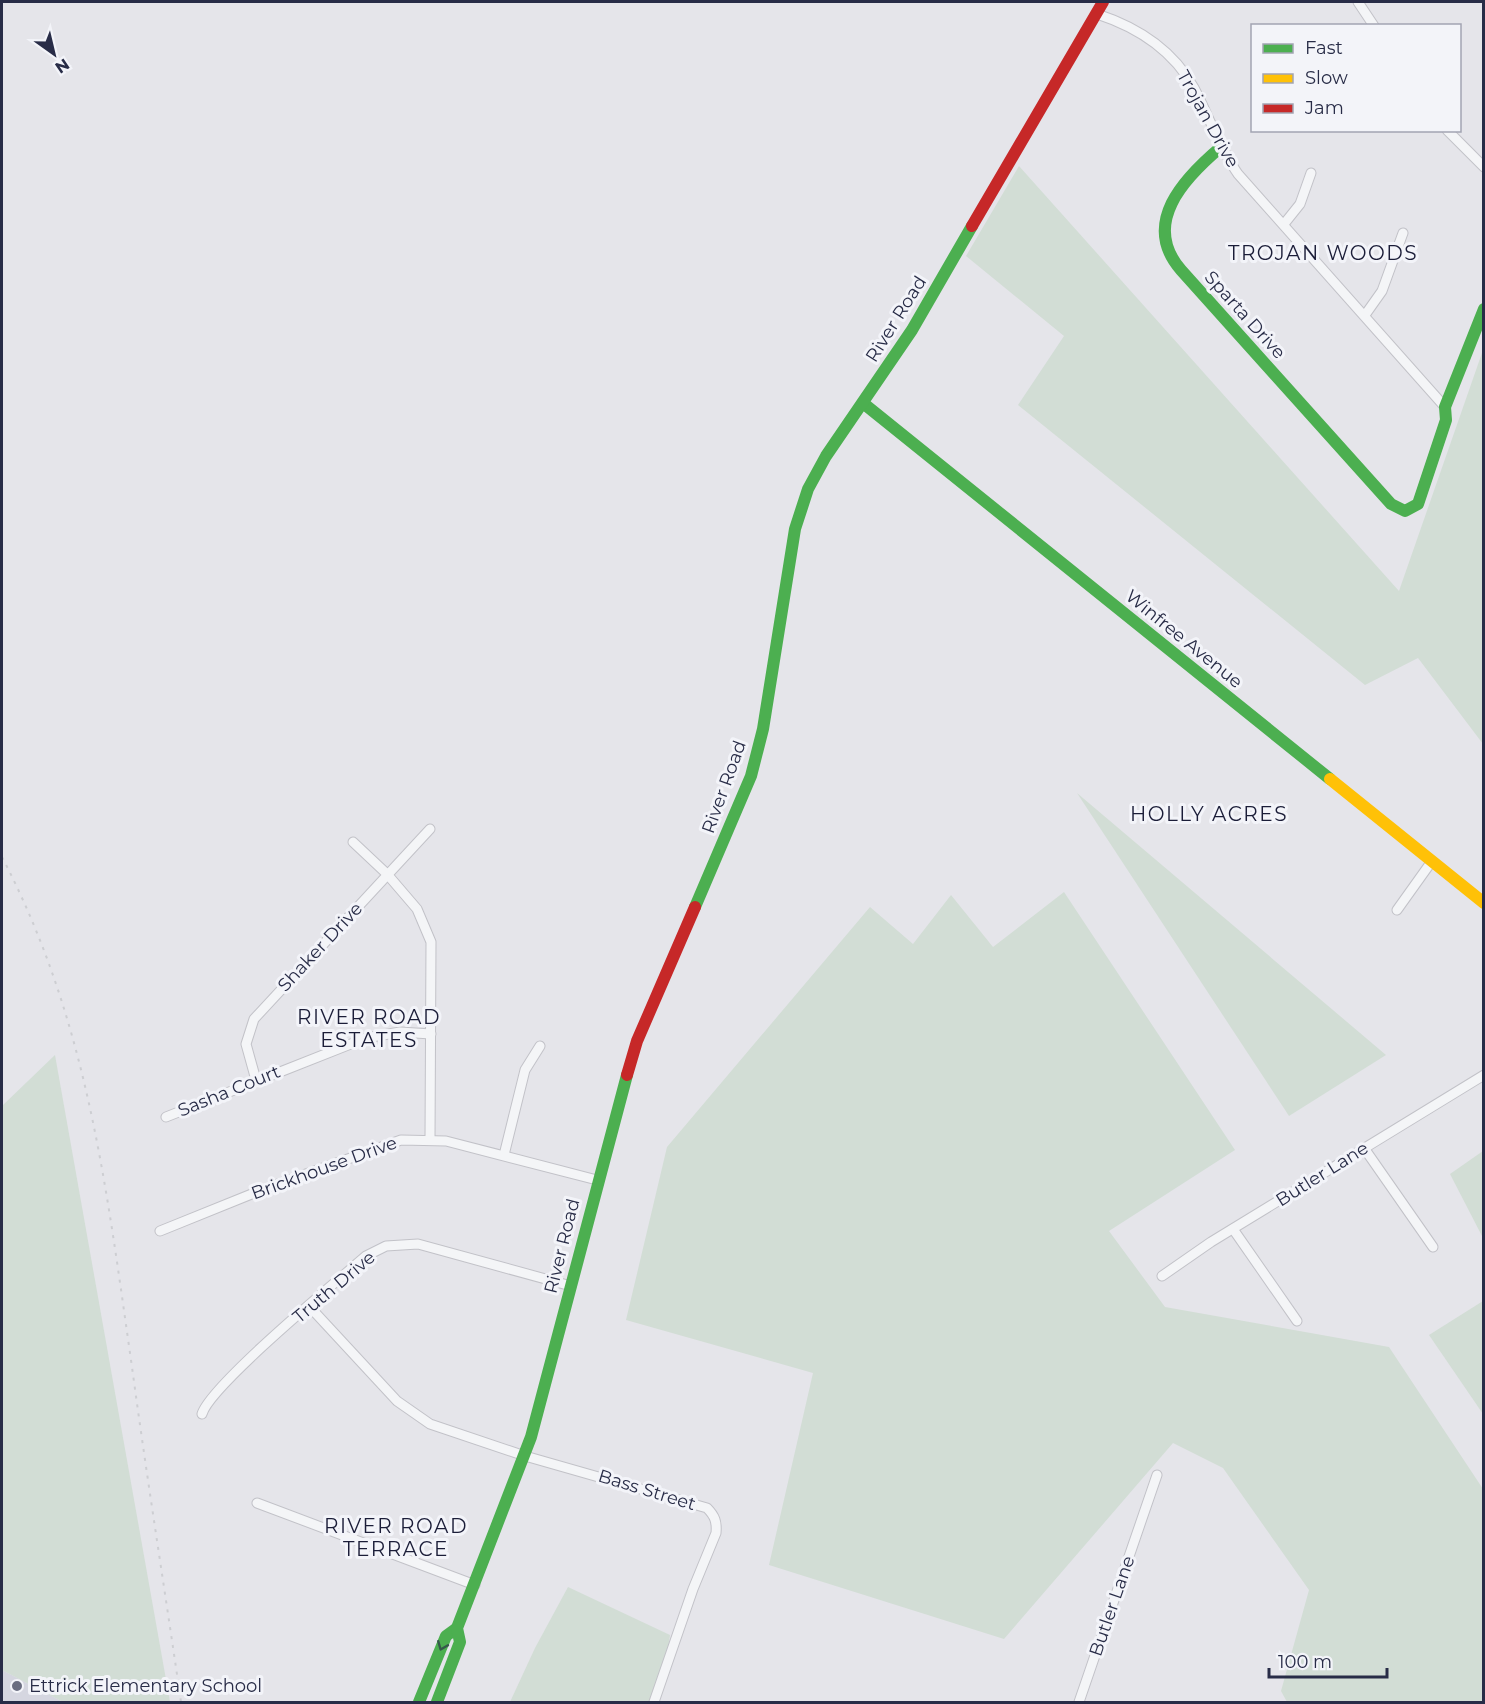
<svg xmlns="http://www.w3.org/2000/svg" width="1485" height="1704" font-family="Montserrat,sans-serif">
<rect width="100%" height="100%" fill="#e5e5ea"/>
<path fill="#d5d6e0" d="M2 1670 63 1702H2Z"/>
<g fill="#d2ddd5">
<path d="M1019 166 1399 591 1483 350V744L1418 658 1365 685 1018 405 1064 336 966 256Z"/>
<path d="M1077 793 1386 1055 1289 1116Z"/>
<path d="M1064 892 1235 1150 1109 1231 1165 1307 1389 1347 1483 1489V1702H1287L1281 1691 1309 1590 1223 1468 1173 1443 1004 1639 769 1565 813 1373 626 1320 667 1147 870 907 913 944 951 895 993 947Z"/>
<path d="M55 1055 170 1702H63L2 1670V1106Z"/>
<path d="M1483 1151V1238L1450 1174Z"/>
<path d="M1483 1301V1414L1429 1335Z"/>
<path d="M568 1587 670 1635 662 1692 656 1702H510L535 1648Z"/>
</g>
<g fill="none" stroke-linecap="round" stroke-linejoin="round">
<g stroke="#c2c2c8" stroke-width="11">
<g id="street">
<path d="M1358 2 1374 26"/>
<path d="M1097 14C1137 27 1173 50 1194 88 1209 116 1219 147 1238 174L1445 407"/>
<path d="M1447 130 1484 167"/>
<path d="M1284 224 1300 204 1311 173"/>
<path d="M1365 315 1382 291 1403 233"/>
<path d="M353 842 387 874 417 909 431 942 430 1139"/>
<path d="M1397 910 1432 861"/>
<path d="M256 1080 246 1044 254 1019 430 829"/>
<path d="M166 1117 366 1038 400 1032 431 1034"/>
<path d="M1364 1148 1433 1247"/>
<path d="M504 1155 525 1070 540 1046"/>
<path d="M1233 1229 1297 1321"/>
<path d="M160 1231 264 1189 401 1140 446 1141 597 1180"/>
<path d="M1162 1276 1211 1242 1484 1075"/>
<path d="M309 1306 397 1401 430 1424 525 1456 707 1508C715 1516 717 1522 716 1533L693 1589 654 1702"/>
<path d="M202 1414C210 1386 336 1282 366 1256L386 1246 418 1244 571 1286"/>
<path d="M257 1503 475 1585"/>
<path d="M1079 1702 1157 1475"/>
</g>
</g>
<use href="#street" stroke="#f4f5f7" stroke-width="9"/>
<g stroke="#4caf50" stroke-width="12">
<path d="M1221 147C1183 179 1141 224 1181 270L1391 504 1405 511 1418 504 1446 420 1445 407 1484 309"/>
<path d="M863 403 1330 779"/>
<path d="M695 907 751 776 763 729 795 529 808 489 826 456 912 330 972 226"/>
<path d="M419 1702 446 1636 457 1628"/>
<path d="M437 1702 460 1642 457 1628 531 1437 627 1075"/>
</g>
<path stroke="#ffc107" stroke-width="12" d="M1330 779 1484 903"/>
<g stroke="#c62828" stroke-width="12">
<path d="M972 226 1103 2"/>
<path d="M627 1075 637 1041 695 907"/>
</g>
<path stroke="#cdced2" stroke-width="2" stroke-dasharray="3 6" stroke-linecap="butt" d="M2 857C88 1022 106 1186 132 1367 147 1479 165 1591 181 1702"/>
</g>
<defs><path id="oneway-chevron" d="M-2-3.5L2.5 0L-2 3.5" fill="none" stroke-width="1.6" stroke-linecap="round" stroke-linejoin="round" transform="scale(1.5)"/></defs>
<use stroke="#355a4a" href="#oneway-chevron" transform="translate(442 1646) rotate(112)"/>
<circle fill="#6a6d80" stroke="#f3f4f9" stroke-width="2" cx="17" cy="1686" r="6"/>
<g text-anchor="middle" stroke-width="6" stroke-linejoin="round" paint-order="stroke">
<g font-size="18" fill="#282c47" stroke="#f3f4f9">
<text transform="translate(1208 119) rotate(61)" y="6">Trojan Drive</text>
<text transform="translate(1245 315) rotate(48)" y="6">Sparta Drive</text>
<text transform="translate(896 319) rotate(-58)" y="6">River Road</text>
<text transform="translate(1184 639) rotate(39)" y="6">Winfree Avenue</text>
<text transform="translate(724 787) rotate(-70)" y="6">River Road</text>
<text transform="translate(320 947) rotate(-47)" y="6">Shaker Drive</text>
<text transform="translate(229 1091) rotate(-22)" y="6">Sasha Court</text>
<text transform="translate(324 1168) rotate(-20)" y="6">Brickhouse Drive</text>
<text transform="translate(1322 1174) rotate(-32)" y="6">Butler Lane</text>
<text transform="translate(562 1246) rotate(-76)" y="6">River Road</text>
<text transform="translate(334 1287) rotate(-40)" y="6">Truth Drive</text>
<text transform="translate(647 1490) rotate(17)" y="6">Bass Street</text>
<text transform="translate(1112 1606) rotate(-71)" y="6">Butler Lane</text>
</g>
<g font-size="18" fill="#282c47" stroke="#f3f4f9" text-anchor="start">
<text x="29" y="1692">Ettrick Elementary School</text>
</g>
<g font-size="20" letter-spacing="1.5" fill="#1b1d38" stroke="#f3f4f9">
<text x="1323" y="260">TROJAN WOODS</text>
<text x="1209" y="821">HOLLY ACRES</text>
<text x="369" y="1024">RIVER ROAD<tspan x="369" dy="23">ESTATES</tspan></text>
<text x="396" y="1533">RIVER ROAD<tspan x="396" dy="23">TERRACE</tspan></text>
</g>
</g>
<rect width="1485" height="1704" fill="none" stroke="#282c47" stroke-width="6"/>
<rect x="1251" y="24" width="210" height="108" fill="#f3f4f9" stroke="#a2a4b2" stroke-width="1.5"/>
<rect x="1263" y="44" width="30" height="9" fill="#4caf50" stroke="#a2a4b2" stroke-width="1.5"/>
<text x="1305" y="54" font-size="18" fill="#282c47">Fast</text>
<rect x="1263" y="74" width="30" height="9" fill="#ffc107" stroke="#a2a4b2" stroke-width="1.5"/>
<text x="1305" y="84" font-size="18" fill="#282c47">Slow</text>
<rect x="1263" y="104" width="30" height="9" fill="#c62828" stroke="#a2a4b2" stroke-width="1.5"/>
<text x="1305" y="114" font-size="18" fill="#282c47">Jam</text>
<g transform="translate(54 54) rotate(146)" stroke="#f3f4f9" stroke-width="4.5" paint-order="stroke">
<path d="M0-4.5L10 22L0 15L-10 22Z" fill="#282c47"/>
<text y="-9" font-size="16" font-weight="bold" text-anchor="middle" fill="#282c47">N</text>
</g>
<path d="M1269 1668v9h118v-9" fill="none" stroke="#282c47" stroke-width="3"/>
<text x="1278" y="1668" font-size="18" fill="#282c47" stroke="#f3f4f9" stroke-width="4.5" paint-order="stroke">100 m</text>
</svg>
